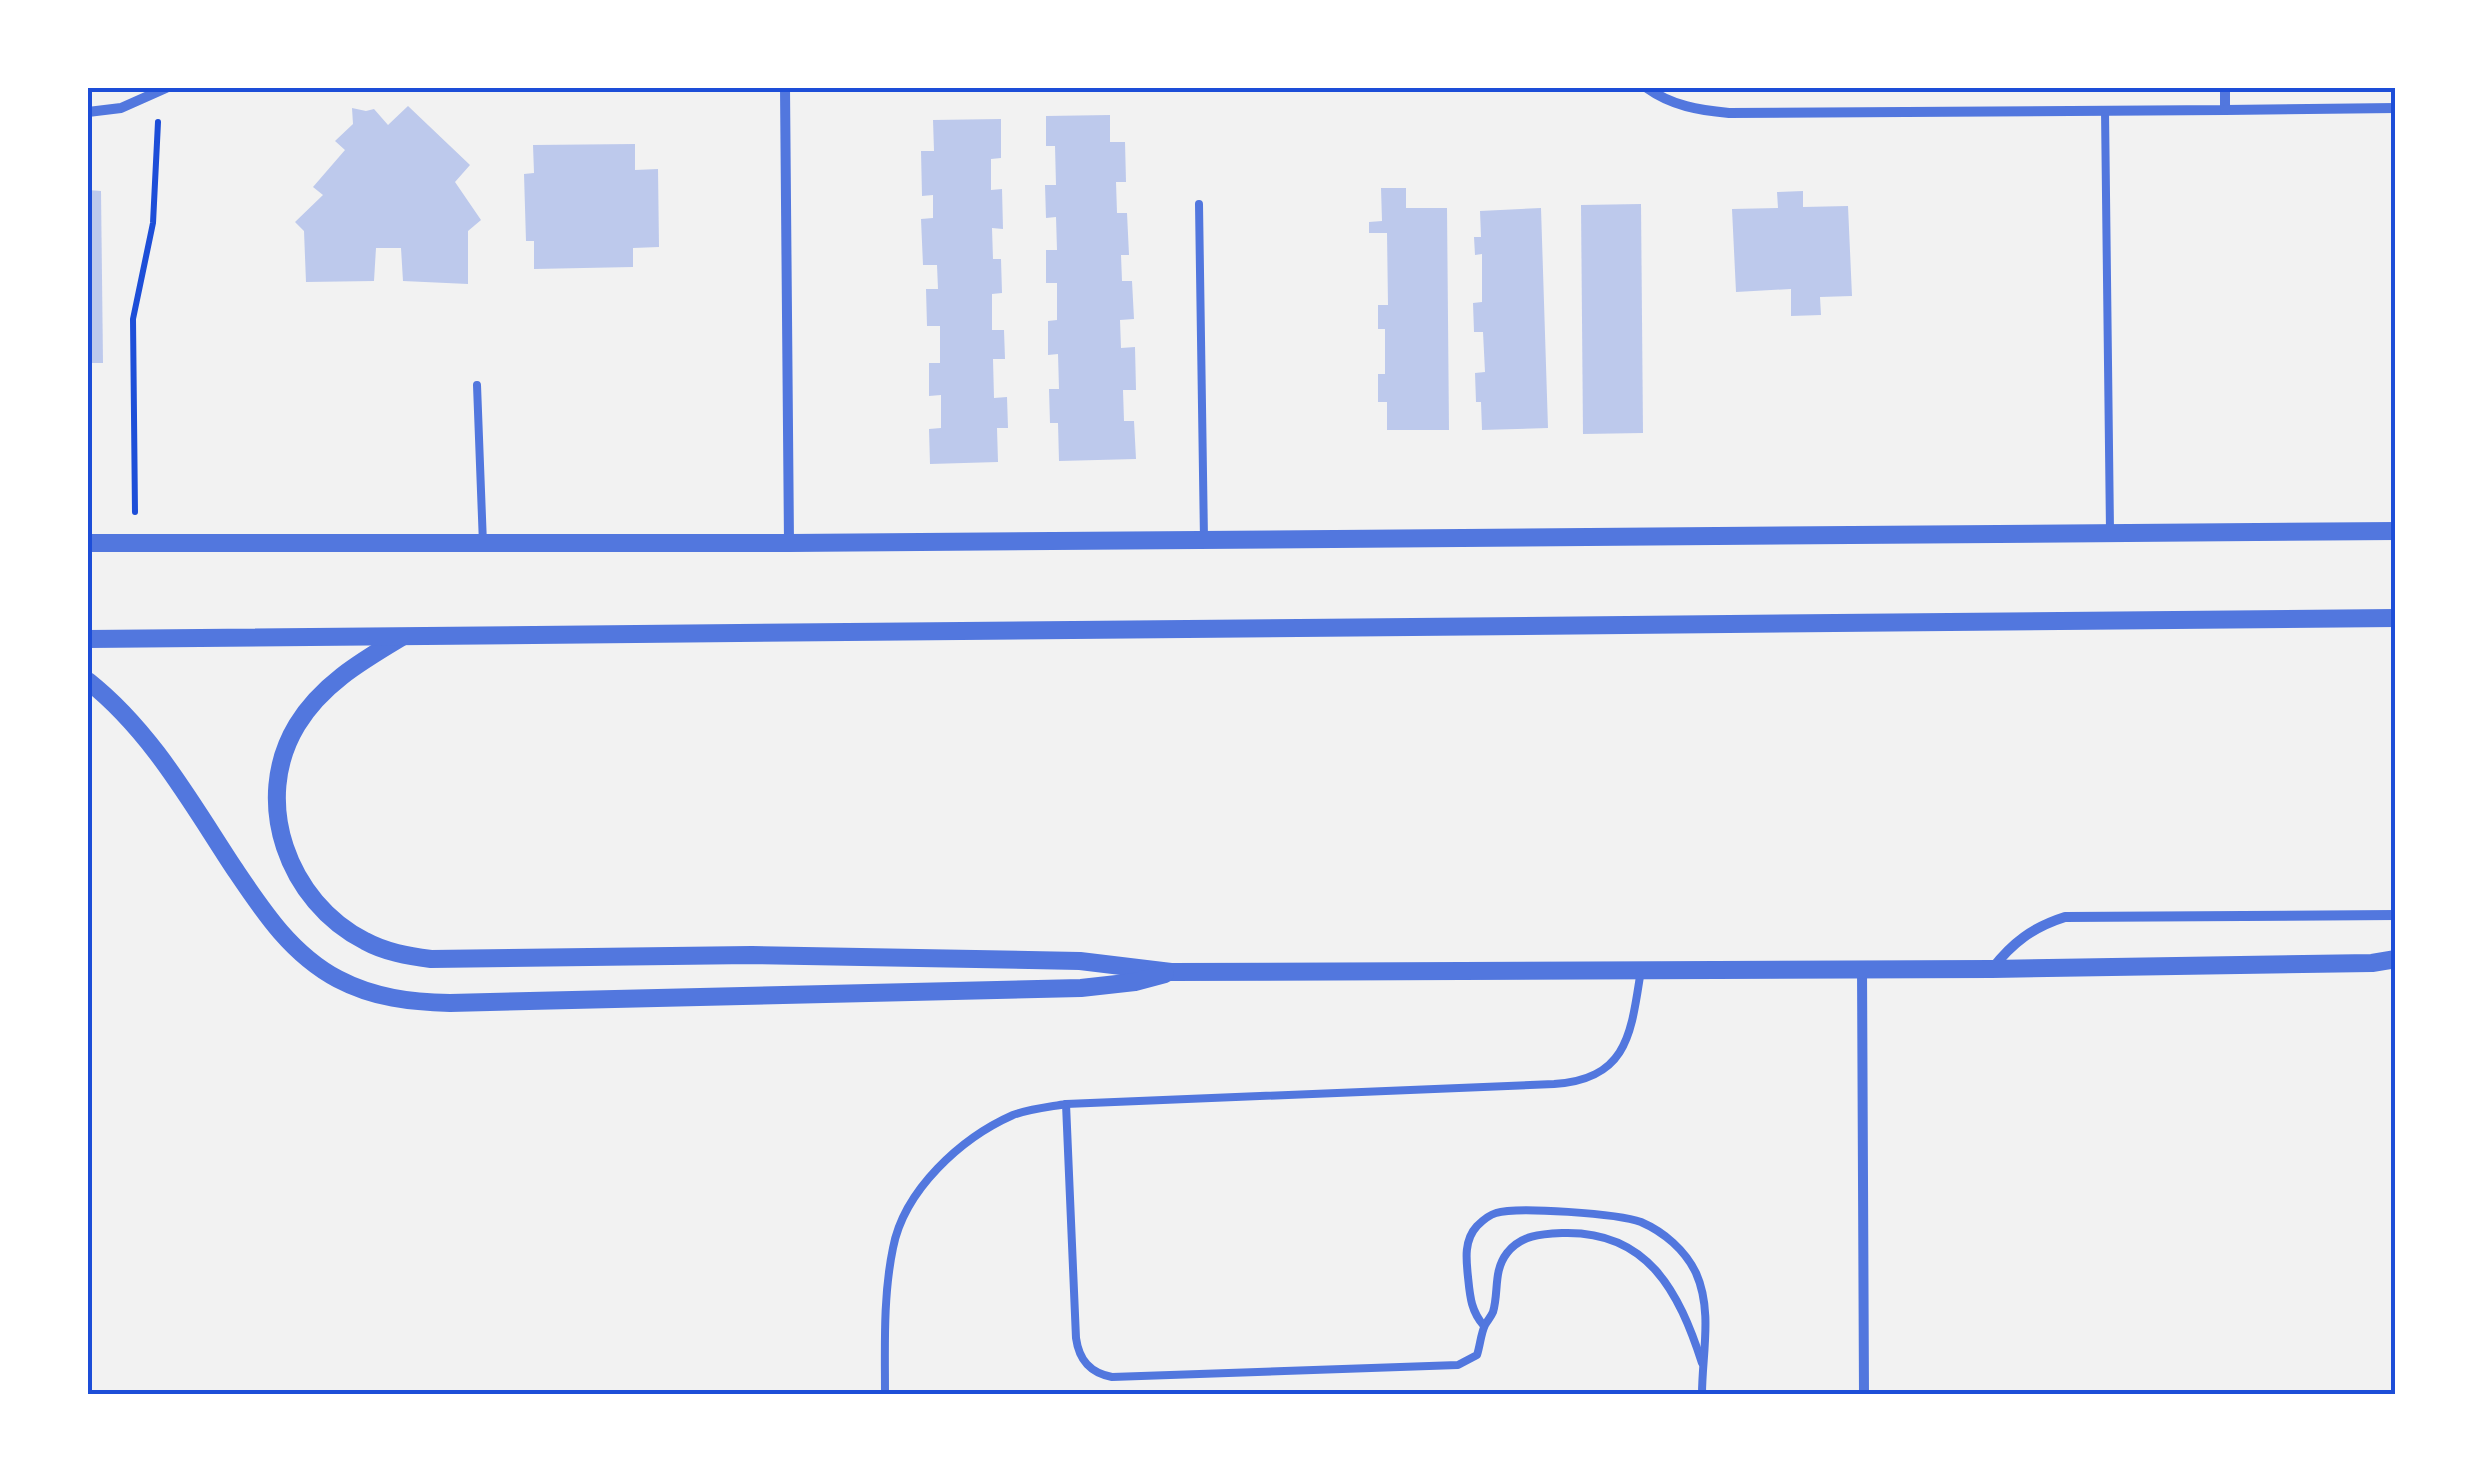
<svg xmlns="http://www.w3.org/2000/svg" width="2483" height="1482" font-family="'Exo 2',sans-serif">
<rect width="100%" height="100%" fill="#f2f2f2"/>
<g fill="#bdc9ec">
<path d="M408 106 470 165 455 182 481 220 468 231V284L403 281 401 248H376L374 281 306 282 304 231 295 222 323 195 313 187 345 150 335 141 353 124 352 108 366 111 374 109 388 125Z"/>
<path d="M1110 115V142H1125L1126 182H1116L1117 213H1127L1129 255H1121L1122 281H1132L1134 319 1120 320 1121 348 1135 347 1136 390H1123L1124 421H1134L1136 459 1059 461 1058 423H1050L1049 389H1059L1058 354 1048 355V321L1057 320V283H1046V250H1057L1056 217 1046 218 1045 185H1056L1055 146H1046V116Z"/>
<path d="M1001 119V158L991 159V190L1002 189 1003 229 992 228 993 259H1001L1002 293 992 294V330H1004L1005 359H993L994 398 1007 397 1008 428H997L998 462 930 464 929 429 941 428V395L929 396V363H940V326H927L926 289H938L937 265H923L921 219 933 218V195L922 196 921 151H934L933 120Z"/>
<path d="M635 144V170L658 169 659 247 633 248V267L534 269V241H526L524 174 534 173 533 145Z"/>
<path d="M1381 188H1406V208H1447L1449 430H1387V402H1378V374H1385V329H1378V305H1388L1387 233H1369V222L1382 221Z"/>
<path d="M88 190 101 191 103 363H88Z"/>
<path d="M1803 191V207L1848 206 1852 296 1820 297 1821 315 1791 316V289L1736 292 1732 209 1778 208 1777 192Z"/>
<path d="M1641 204 1643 433 1583 434 1581 205Z"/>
<path d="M1541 208 1548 428 1482 430 1481 402H1476L1475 373 1485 372 1483 332H1474L1473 303 1482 302V254L1475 255 1474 237H1481L1480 211Z"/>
</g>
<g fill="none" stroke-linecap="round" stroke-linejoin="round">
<path stroke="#1d4ed8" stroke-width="6" d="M135 512 133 319 153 223 158 122"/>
<g stroke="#5277de" stroke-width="8">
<path d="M2105 110 2110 531"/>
<path d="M1199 204 1204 540"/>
<path d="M477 385 483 544"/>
<path d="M1066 1104 1076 1338C1079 1360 1090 1373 1112 1377L1458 1365 1477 1355C1480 1346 1481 1333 1485 1325 1487 1321 1491 1317 1493 1312 1499 1292 1493 1271 1507 1253 1521 1235 1541 1234 1562 1233 1648 1230 1679 1292 1702 1363"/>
<path d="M1484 1326C1471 1311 1470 1297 1468 1277 1466 1259 1464 1240 1477 1226 1482 1221 1489 1215 1496 1213 1517 1206 1619 1214 1641 1222 1664 1232 1685 1250 1696 1273 1713 1311 1702 1355 1702 1394"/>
<path d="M885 1394C885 1346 883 1296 893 1248 904 1190 961 1138 1013 1115 1029 1109 1049 1107 1066 1104L1554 1084C1629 1079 1631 1032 1641 970"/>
</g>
<g stroke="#5277de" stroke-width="10">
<path d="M785 88 789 543"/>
<path d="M1647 88C1672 106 1699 110 1729 113L2225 110V88"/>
<path d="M2225 110 2396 108"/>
<path d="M88 112 121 108 166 88"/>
<path d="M1862 968 1864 1394"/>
<path d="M1992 969C2012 943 2033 927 2065 917L2396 915"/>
</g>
<g stroke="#5277de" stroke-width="18">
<path d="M88 543H789L2396 531"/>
<path d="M402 637C362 661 322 684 297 725 251 801 288 902 365 941 385 952 408 956 431 959L752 955 1080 961 1171 972 1992 969 2372 963 2396 959"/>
<path d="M88 639 2396 618"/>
<path d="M88 681C151 731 190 801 234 868 263 911 291 954 338 979 374 998 411 1002 450 1003L1081 988 1135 982 1165 974"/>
</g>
</g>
<rect width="2483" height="1482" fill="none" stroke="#ffffff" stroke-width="180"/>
<rect x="90" y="90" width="2303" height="1302" fill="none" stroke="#1d4ed8" stroke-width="4"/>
</svg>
